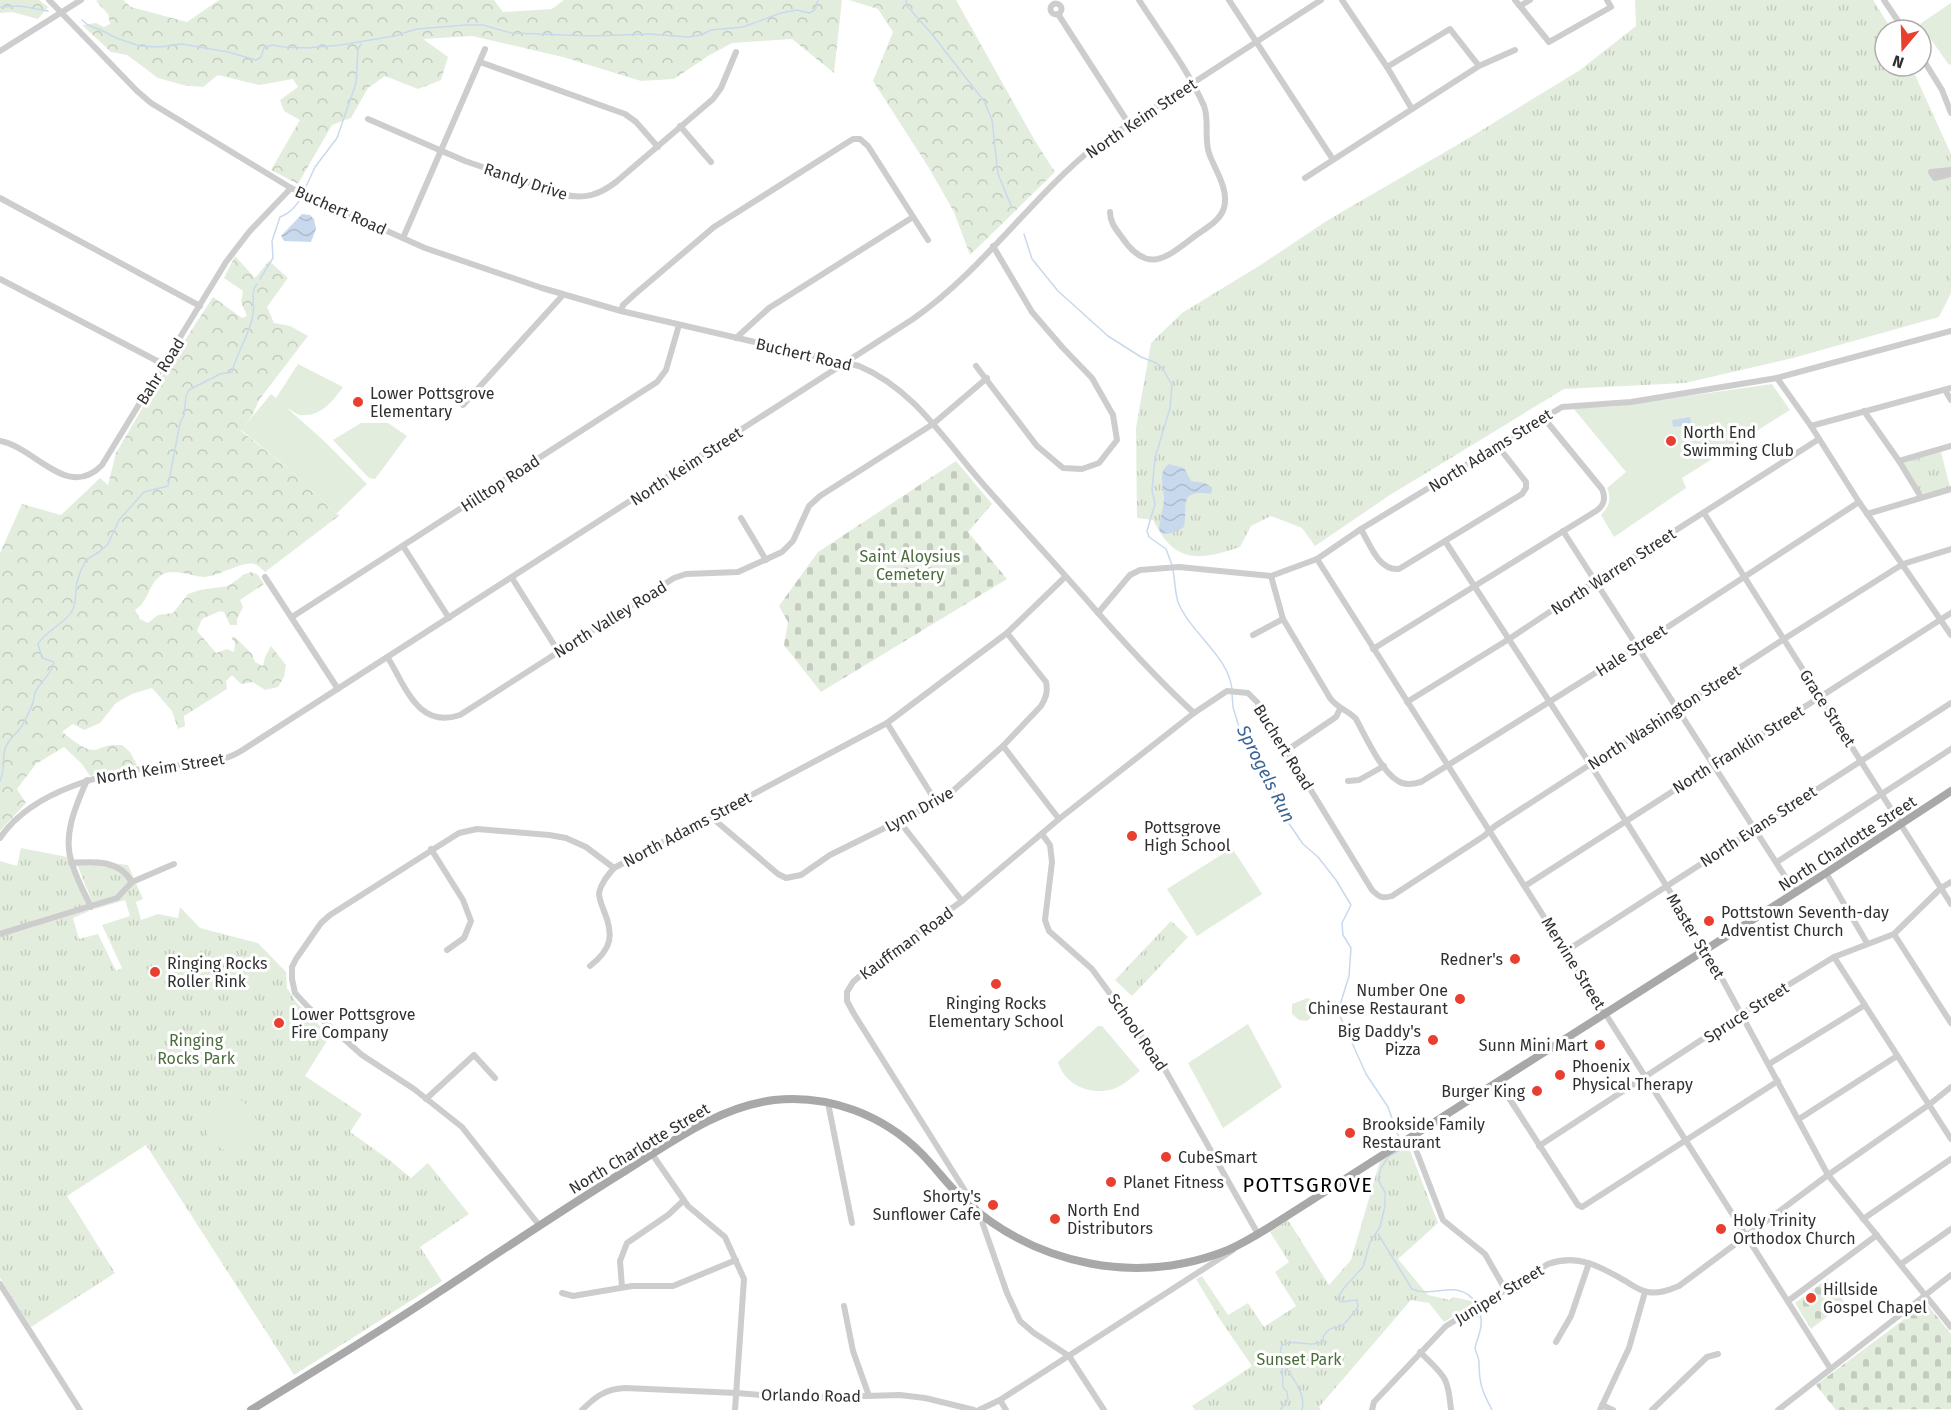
<svg xmlns="http://www.w3.org/2000/svg" width="1951" height="1410" font-family="'Fira Sans',sans-serif">
<defs>
<pattern id="grass-tufts" width="24" height="20" patternUnits="userSpaceOnUse" patternTransform="scale(1.5)"><rect width="24" height="20" fill="#e3eddd"/><path d="M3 7l-1-3M5 7V3M7 7l1-3M15 17l-1-3M17 17v-4M19 17l1-3" fill="none" stroke="#c3ccbe"/></pattern>
<pattern id="forest-crowns" width="20" height="18" patternUnits="userSpaceOnUse" patternTransform="scale(1.5)"><rect width="20" height="18" fill="#e3eddd"/><path d="M2 6a3 3 0 1 1 6 0M12 15a3 3 0 1 1 6 0" fill="none" stroke="#c3ccbe"/></pattern>
<pattern id="cemetery-stones" width="16" height="16" patternUnits="userSpaceOnUse" patternTransform="scale(1.5)"><rect width="16" height="16" fill="#e3eddd"/><path d="M2 7V4a2 2 0 0 1 4 0v3zM10 15v-3a2 2 0 0 1 4 0v3z" fill="#c3ccbe"/></pattern>
<pattern id="water-waves" width="16" height="10" patternUnits="userSpaceOnUse" patternTransform="scale(1.5)"><rect width="16" height="10" fill="#c9d9ed"/><path d="M0 5q4-4 8 0t8 0" fill="none" stroke="#adbbcc"/></pattern>
</defs>
<rect width="100%" height="100%" fill="#fff"/>
<g fill="url(#grass-tufts)">
<path d="M1635 0H1873L1892 30H1885V66H1911L1951 154V293L1939 317 1793 358 1685 383 1564 389 1390 495 1315 546 1302 528 1271 516 1251 526 1240 547C1198 561 1175 564 1153 520L1137 518 1136 428 1151 343 1182 313 1259 266 1328 220 1469 138 1580 70 1636 26Z"/>
<path d="M1941 452 1950 487 1925 494 1921 493 1903 463Z"/>
<path d="M21 848 67 857 89 911 73 918 79 939 98 934 116 971 122 968 102 925 130 916 125 900 95 909 75 859 128 865 143 899 136 902 141 920 158 914 178 918 180 907 200 928 258 943 286 972 287 988 296 1002 330 1036 305 1076 362 1114 350 1132 388 1159 411 1178 428 1163 469 1214 420 1247 442 1281 294 1375 146 1145 67 1196 115 1273 31 1327 0 1278V861L17 866Z"/>
<path d="M1171 921 1188 937 1132 996 1115 980Z"/>
<path d="M1405 1146 1409 1148 1438 1223 1398 1259 1428 1295 1450 1300 1453 1297 1476 1302 1444 1322 1429 1303 1411 1300 1319 1407 1321 1410H1195L1192 1406 1252 1366 1221 1321 1196 1279 1202 1276 1228 1315 1248 1303 1264 1327 1296 1306 1275 1272 1289 1262 1270 1232 1288 1220 1329 1285 1351 1260 1380 1161Z"/>
</g>
<g fill="url(#forest-crowns)">
<path d="M0 0H39L48 7 38 19 12 12 0 13Z"/>
<path d="M98 0H123L131 7 187 22 219 0H494L503 12 552 9 564 0H842L834 73 792 39 732 43 708 56 674 79 641 81 563 57 472 36 423 39 448 57 441 80 418 89 385 76 368 88 351 118 332 125 298 184 271 170 300 120 284 111 280 100 298 87 293 79 259 85 218 75 203 87 183 85 158 78 127 55 111 52 82 25 96 23 104 27 110 24 108 14 96 1Z"/>
<path d="M849 0H956L1035 141 1055 172 970 255 954 212 929 168 873 81 893 32 878 9Z"/>
<path d="M235 256 255 278 269 261 288 278 267 307 274 323 290 326 308 336 259 400 253 414 241 431 292 471 336 514 340 515 265 572C262 569 258 565 254 564 242 561 220 576 205 577 190 577 172 566 159 577 148 586 149 601 135 610L140 619 148 623 158 615 173 613 188 594 200 590 228 586 245 574 252 572 258 575 264 584 240 600 243 607 237 619V625H230L224 612 220 611 202 619 197 631 216 653 227 649 234 652 235 643 231 637H235L252 654 255 662 263 666 265 657 271 646 286 665 284 677 278 687 265 690 253 682 241 684 232 675 226 681 227 689 184 716 185 726 178 729 172 711 152 688 132 694 116 703 100 723 84 730 73 724 62 732C71 738 87 754 98 749 109 745 109 745 122 745L130 752 137 765 90 776 82 764 64 747 36 764 17 789 26 803 0 831V553L22 504 61 515 100 478 108 485 116 453 156 385 213 297 242 318 247 316 241 302 243 291 224 278Z"/>
</g>
<g fill="url(#cemetery-stones)">
<path d="M956 461 992 504 968 532 1007 579 821 692 784 645 788 622 779 606 818 552Z"/>
<path d="M1827 1279 1845 1303 1811 1329 1795 1303Z"/>
<path d="M1926 1303 1951 1334V1409L1836 1410 1816 1385Z"/>
</g>
<g fill="#e3eddd">
<path d="M1951 3V64L1949 65 1920 24Z"/>
<path d="M298 364 343 387C332 402 321 417 300 415 296 414 291 410 287 408L323 440 367 484 336 514 292 471 241 430 271 394 276 398Z"/>
<path d="M1772 384 1790 410 1682 478 1686 488 1614 537 1601 515C1609 506 1612 499 1607 488L1626 472 1573 408 1610 407Z"/>
<path d="M361 423H388L407 436 375 479 369 478 333 440Z"/>
<path d="M1232 848 1262 894 1197 936 1167 889Z"/>
<path d="M1308 998 1311 1000 1313 1016 1307 1021 1299 1020 1292 1014V1004Z"/>
<path d="M1248 1024 1282 1087 1223 1128 1188 1063Z"/>
<path d="M1098 1026H1102L1140 1071C1132 1077 1125 1084 1116 1088 1093 1097 1065 1086 1058 1062Z"/>
<path d="M237 1100 243 1101 268 1135C243 1160 216 1159 203 1124Z"/>
</g>
<g fill="url(#water-waves)">
<path d="M302 214 310 215 314 219 316 229 311 242 284 241 281 236Z"/>
<path d="M1690 417C1691 426 1696 430 1697 438L1684 440 1682 426 1673 427 1672 420Z"/>
<path d="M1169 464 1184 468 1191 481 1205 483 1212 488V492L1210 494C1178 489 1188 506 1184 527 1175 532 1170 536 1160 532L1159 528C1160 519 1163 509 1164 500 1164 487 1157 472 1169 464Z"/>
</g>
<g fill="none" stroke-linecap="round" stroke-linejoin="round">
<g stroke="#c9d9ed" stroke-width="1.5">
<path d="M906 0 907 6 931 33 984 101 992 120 998 174 1012 208"/>
<path d="M0 7 20 6 48 11"/>
<path d="M82 20 88 25 105 32 116 38 140 46 159 47 182 44 228 52 256 60 261 57 264 48 272 45 284 47 307 48 341 45 394 36 417 29 466 25H483L511 33 592 36 649 34 688 37 701 35 711 30 743 27 781 13 797 10 809 13 815 10 818 0"/>
<path d="M304 191 315 167 337 138 356 83 358 49 361 44"/>
<path d="M1024 234 1032 259 1058 291 1108 336 1141 357 1156 363 1163 369 1172 385 1170 408 1155 458 1152 490 1155 504 1147 531 1149 537 1166 549 1172 565"/>
<path d="M260 279 273 258 272 241 280 217C289 214 297 206 301 197"/>
<path d="M1173 570C1175 580 1175 593 1178 602 1191 634 1228 655 1232 689"/>
<path d="M1232 694 1233 707 1239 727 1255 756 1265 766 1269 780 1283 815 1303 844 1318 857 1336 880 1351 905 1342 923 1343 935 1351 948 1349 976 1340 1005V1016L1366 1074 1388 1107 1400 1141"/>
<path d="M0 781C5 771 2 760 5 749 7 740 16 735 21 727 24 723 32 707 33 702 34 699 34 696 35 693 40 681 52 675 54 662L42 658 38 644C46 630 64 625 72 611 77 603 75 591 77 582 79 574 82 567 86 560L99 552 108 544 119 520 144 492 168 486 180 423 184 415 186 396 189 390 220 374 232 372C237 352 249 336 253 315 255 305 250 291 257 284"/>
<path d="M1378 1234 1412 1289C1433 1299 1459 1277 1476 1303"/>
<path d="M1478 1307C1485 1325 1479 1332 1475 1348 1476 1353 1479 1358 1479 1362 1479 1383 1482 1391 1492 1410"/>
<path d="M1280 1410 1288 1400 1287 1392 1283 1387 1282 1361"/>
<path d="M1302 1410C1309 1385 1273 1365 1282 1345 1298 1338 1308 1349 1324 1341L1323 1337C1331 1323 1337 1331 1344 1324 1349 1319 1354 1312 1358 1307L1357 1300 1341 1302 1337 1299 1344 1288 1363 1267 1370 1242 1380 1227 1385 1206V1192L1378 1180 1381 1168 1389 1156 1400 1150 1401 1146"/>
</g>
<g stroke="#cdcdcd" stroke-width="6">
<path d="M49 0 137 91 151 103 291 188 425 248 542 288 621 311 859 366C914 389 945 441 983 484 1022 528 1061 570 1099 614 1129 648 1160 682 1194 713L1227 691 1248 693 1257 702 1372 890C1379 897 1382 899 1392 896L1484 836 1495 826 1784 639 1903 564 1951 549"/>
<path d="M1229 0 1332 158"/>
<path d="M1342 0 1387 67 1412 109"/>
<path d="M1515 0 1549 42 1611 7 1607 0"/>
<path d="M1884 0 1904 30"/>
<circle cx="1056" cy="9" r="5.5"/>
<path d="M1520 6 1530 0"/>
<path d="M1058 14 1129 124"/>
<path d="M0 51 81 0"/>
<path d="M1921 56 1942 90 1951 113"/>
<path d="M480 62 625 114 636 122 658 147"/>
<path d="M1387 67 1450 29 1479 66"/>
<path d="M368 119 465 161 562 194C584 200 599 195 616 182L713 99 721 88 736 52"/>
<path d="M680 126 711 162"/>
<path d="M1951 170 1931 172 1935 178 1951 174"/>
<path d="M1305 178 1479 66 1515 50"/>
<path d="M0 198 200 306"/>
<path d="M1110 212C1110 222 1115 228 1121 236 1147 275 1165 259 1195 236 1206 228 1220 221 1224 208 1229 190 1216 171 1210 156 1203 140 1210 121 1204 106 1189 71 1160 33 1139 0"/>
<path d="M403 238 485 49"/>
<path d="M0 279 163 364"/>
<path d="M621 311 623 305 635 294 714 227 853 139H860L868 146 928 240"/>
<path d="M736 338 769 308 913 217"/>
<path d="M976 366 1037 446 1063 468 1082 469 1099 463 1117 440 1113 415 1092 378 1063 348 1032 312 993 246"/>
<path d="M1777 378 1811 426 1859 502 1951 635"/>
<path d="M1945 390 1951 400"/>
<path d="M463 405 563 295"/>
<path d="M1864 411 1899 461 1921 497"/>
<path d="M1811 426 1951 388"/>
<path d="M0 441C35 447 68 501 102 465L226 262 249 232 291 188"/>
<path d="M1899 461 1951 446"/>
<path d="M1704 513 1951 904"/>
<path d="M1867 514 1951 489"/>
<path d="M741 518 766 560"/>
<path d="M1361 529C1370 545 1379 571 1399 569L1522 494 1526 488V482L1497 445"/>
<path d="M1563 531 1795 892"/>
<path d="M1445 541 1590 764 1706 949 1828 1175 1951 1327"/>
<path d="M403 546 449 618"/>
<path d="M1317 559 1830 1368"/>
<path d="M1271 576 1283 619 1330 698C1338 709 1348 710 1356 719 1366 737 1381 771 1398 781 1405 786 1414 784 1421 782L1637 647 1859 502"/>
<path d="M265 577 338 689"/>
<path d="M512 578 558 651"/>
<path d="M1098 613 1130 575 1140 570 1179 567 1271 576 1317 559 1361 529 1562 407 1631 402 1777 378 1951 331"/>
<path d="M292 617 657 382 666 370 679 325"/>
<path d="M1253 635 1283 619"/>
<path d="M1373 649 1596 511C1604 506 1606 498 1602 489L1543 417"/>
<path d="M388 658C406 687 418 729 460 715L674 578 686 574 738 572 782 552 793 541 809 506 820 496 933 424 987 378"/>
<path d="M1407 702 1509 639 1596 581 1819 439"/>
<path d="M887 723 936 802"/>
<path d="M1003 746 1059 819"/>
<path d="M1286 751 1336 717 1340 709"/>
<path d="M87 780C76 805 62 836 72 863 76 878 84 892 91 907"/>
<path d="M1348 781 1359 780 1384 766"/>
<path d="M710 816 778 874 786 878 801 875 830 855 945 798 1003 746 1041 706C1046 698 1048 692 1046 682L1007 633"/>
<path d="M899 821 962 901"/>
<path d="M1042 834 1050 845 1052 862 1045 920 1049 931 1092 969 1163 1066 1258 1234"/>
<path d="M0 838C33 789 110 771 165 766 190 764 218 765 241 751L913 319C982 271 1030 199 1094 147L1321 0"/>
<path d="M431 849 463 900 471 921 464 938 447 950"/>
<path d="M1777 862 1951 749"/>
<path d="M71 863C95 861 119 860 132 882L174 864"/>
<path d="M1826 873 1867 943"/>
<path d="M1525 886 1951 613"/>
<path d="M0 934 117 898 132 882"/>
<path d="M1894 934 1951 1023"/>
<path d="M1566 951 1951 703"/>
<path d="M1834 957 1951 1139"/>
<path d="M590 966C612 949 614 935 604 911 602 906 599 899 599 893 601 883 608 875 614 868"/>
<path d="M1769 1064 1865 1005"/>
<path d="M1498 1081 1578 1205 1582 1207 1778 1081"/>
<path d="M426 1099 474 1055 495 1078"/>
<path d="M828 1103 852 1223"/>
<path d="M1799 1119 1897 1056"/>
<path d="M1411 1137 1443 1220 1485 1254 1505 1289"/>
<path d="M1539 1146 1741 1014 1834 957 1894 934 1941 888 1951 882"/>
<path d="M652 1154 688 1206 725 1237 744 1279 735 1410"/>
<path d="M1863 1219 1951 1159"/>
<path d="M539 1225 462 1127 414 1089 362 1055 308 1007 295 993 292 979V967L296 959 321 923 330 915 459 833 477 829 549 835 566 838 586 847 614 868 887 723 1007 633 1065 577"/>
<path d="M1901 1264 1951 1229"/>
<path d="M0 1284 80 1410"/>
<path d="M622 1287 620 1261 627 1243 668 1215 683 1201"/>
<path d="M562 1293 573 1296 632 1286H673L736 1260"/>
<path d="M1788 1301 1877 1235"/>
<path d="M844 1306 853 1351 869 1396"/>
<path d="M1556 1342 1571 1316 1589 1263"/>
<path d="M1420 1352C1444 1376 1448 1375 1451 1410"/>
<path d="M1000 1400 1006 1410"/>
<path d="M1602 1405 1613 1410"/>
<path d="M582 1410C595 1397 605 1389 625 1388L737 1393 796 1398 900 1395 925 1398 974 1410"/>
<path d="M979 1410 1000 1400 1233 1250"/>
<path d="M1104 1410 1069 1356 1034 1333 1020 1321 1007 1293 979 1213 854 1014 847 1001V992L853 982 870 967 962 901 1059 819 1194 713"/>
<path d="M1372 1410 1374 1402 1446 1326 1548 1264C1579 1253 1601 1267 1627 1282 1633 1286 1640 1291 1648 1292 1659 1294 1669 1290 1679 1286L1828 1175 1930 1104 1951 1087"/>
<path d="M1600 1410 1629 1348 1645 1292"/>
<path d="M1652 1410 1707 1357 1718 1354"/>
<path d="M1778 1410 1951 1275"/>
</g>
<path stroke="#a8a8a8" stroke-width="8" d="M251 1410C314 1371 378 1333 439 1292 501 1251 562 1210 625 1171 672 1142 718 1107 774 1100 829 1094 883 1115 921 1153 937 1169 949 1187 966 1202 1038 1266 1138 1286 1228 1250 1250 1240 1270 1227 1290 1214L1826 873 1951 791"/>
</g>
<g fill="#e83f30" stroke="#fff" stroke-width="2">
<circle cx="358" cy="402" r="6"/>
<circle cx="1671" cy="441" r="6"/>
<circle cx="1132" cy="836" r="6"/>
<circle cx="1709" cy="921" r="6"/>
<circle cx="1515" cy="959" r="6"/>
<circle cx="155" cy="972" r="6"/>
<circle cx="996" cy="984" r="6"/>
<circle cx="1460" cy="999" r="6"/>
<circle cx="279" cy="1023" r="6"/>
<circle cx="1433" cy="1040" r="6"/>
<circle cx="1600" cy="1045" r="6"/>
<circle cx="1560" cy="1075" r="6"/>
<circle cx="1537" cy="1091" r="6"/>
<circle cx="1350" cy="1133" r="6"/>
<circle cx="1166" cy="1157" r="6"/>
<circle cx="1111" cy="1182" r="6"/>
<circle cx="993" cy="1205" r="6"/>
<circle cx="1055" cy="1219" r="6"/>
<circle cx="1721" cy="1229" r="6"/>
<circle cx="1811" cy="1298" r="6"/>
</g>
<g text-anchor="middle" stroke-width="6" stroke-linejoin="round" paint-order="stroke">
<g font-size="16" fill="#303030" stroke="#fff">
<text transform="translate(1141 118) rotate(-34)" y="6">North Keim Street</text>
<text transform="translate(526 181) rotate(18)" y="6">Randy Drive</text>
<text transform="translate(341 210) rotate(24)" y="6">Buchert Road</text>
<text transform="translate(804 354) rotate(13)" y="6">Buchert Road</text>
<text transform="translate(160 371) rotate(-58)" y="6">Bahr Road</text>
<text transform="translate(1490 450) rotate(-32)" y="6">North Adams Street</text>
<text transform="translate(686 466) rotate(-33)" y="6">North Keim Street</text>
<text transform="translate(500 483) rotate(-33)" y="6">Hilltop Road</text>
<text transform="translate(1613 571) rotate(-33)" y="6">North Warren Street</text>
<text transform="translate(610 619) rotate(-32)" y="6">North Valley Road</text>
<text transform="translate(1631 650) rotate(-33)" y="6">Hale Street</text>
<text transform="translate(1828 708) rotate(57)" y="6">Grace Street</text>
<text transform="translate(1664 717) rotate(-33)" y="6">North Washington Street</text>
<text transform="translate(1284 747) rotate(58)" y="6">Buchert Road</text>
<text transform="translate(1738 749) rotate(-32)" y="6">North Franklin Street</text>
<text transform="translate(160 768) rotate(-9)" y="6">North Keim Street</text>
<text transform="translate(919 809) rotate(-29)" y="6">Lynn Drive</text>
<text transform="translate(1758 826) rotate(-33)" y="6">North Evans Street</text>
<text transform="translate(687 829) rotate(-28)" y="6">North Adams Street</text>
<text transform="translate(1847 843) rotate(-33)" y="6">North Charlotte Street</text>
<text transform="translate(1696 936) rotate(59)" y="6">Master Street</text>
<text transform="translate(906 943) rotate(-36)" y="6">Kauffman Road</text>
<text transform="translate(1574 963) rotate(58)" y="6">Mervine Street</text>
<text transform="translate(1746 1012) rotate(-33)" y="6">Spruce Street</text>
<text transform="translate(1138 1032) rotate(55)" y="6">School Road</text>
<text transform="translate(639 1148) rotate(-31)" y="6">North Charlotte Street</text>
<text transform="translate(1499 1294) rotate(-31)" y="6">Juniper Street</text>
<text transform="translate(811 1395) rotate(1)" y="6">Orlando Road</text>
</g>
<g font-size="16" fill="#303030" stroke="#fff" text-anchor="start">
<text x="370" y="399">Lower Pottsgrove<tspan x="370" dy="18">Elementary</tspan></text>
<text x="1683" y="438">North End<tspan x="1683" dy="18">Swimming Club</tspan></text>
<text x="1144" y="833">Pottsgrove<tspan x="1144" dy="18">High School</tspan></text>
<text x="1721" y="918">Pottstown Seventh-day<tspan x="1721" dy="18">Adventist Church</tspan></text>
<text x="1503" y="965" text-anchor="end">Redner's</text>
<text x="167" y="969">Ringing Rocks<tspan x="167" dy="18">Roller Rink</tspan></text>
<text x="1448" y="996" text-anchor="end">Number One<tspan x="1448" dy="18">Chinese Restaurant</tspan></text>
<text x="996" y="1009" text-anchor="middle">Ringing Rocks<tspan x="996" dy="18">Elementary School</tspan></text>
<text x="291" y="1020">Lower Pottsgrove<tspan x="291" dy="18">Fire Company</tspan></text>
<text x="1421" y="1037" text-anchor="end">Big Daddy's<tspan x="1421" dy="18">Pizza</tspan></text>
<text x="1588" y="1051" text-anchor="end">Sunn Mini Mart</text>
<text x="1572" y="1072">Phoenix<tspan x="1572" dy="18">Physical Therapy</tspan></text>
<text x="1525" y="1097" text-anchor="end">Burger King</text>
<text x="1362" y="1130">Brookside Family<tspan x="1362" dy="18">Restaurant</tspan></text>
<text x="1178" y="1163">CubeSmart</text>
<text x="1123" y="1188">Planet Fitness</text>
<text x="981" y="1202" text-anchor="end">Shorty's<tspan x="981" dy="18">Sunflower Cafe</tspan></text>
<text x="1067" y="1216">North End<tspan x="1067" dy="18">Distributors</tspan></text>
<text x="1733" y="1226">Holy Trinity<tspan x="1733" dy="18">Orthodox Church</tspan></text>
<text x="1823" y="1295">Hillside<tspan x="1823" dy="18">Gospel Chapel</tspan></text>
</g>
<g font-size="16" fill="#4b6c3c" stroke="#fff">
<text x="910" y="562">Saint Aloysius<tspan x="910" dy="18">Cemetery</tspan></text>
<text x="196" y="1046">Ringing<tspan x="196" dy="18">Rocks Park</tspan></text>
<text x="1299" y="1365">Sunset Park</text>
</g>
<g font-size="18" font-style="italic" fill="#3b6494" stroke="#fff">
<text transform="translate(1266 774) rotate(63)" y="6">Sprogels Run</text>
</g>
<g font-size="20" letter-spacing="1.5" fill="#000" stroke="#fff">
<text x="1308" y="1192">POTTSGROVE</text>
</g>
</g>
<g transform="translate(1903 48) rotate(199)"><circle r="28" fill="#ffffff" stroke="#acacac" stroke-width="1.5"/>
<path d="M0-4.5L10 22L0 15L-10 22Z" fill="#e83f30"/>
<text y="-9" font-size="16" font-weight="bold" text-anchor="middle" fill="#303030">N</text>
</g>
</svg>
